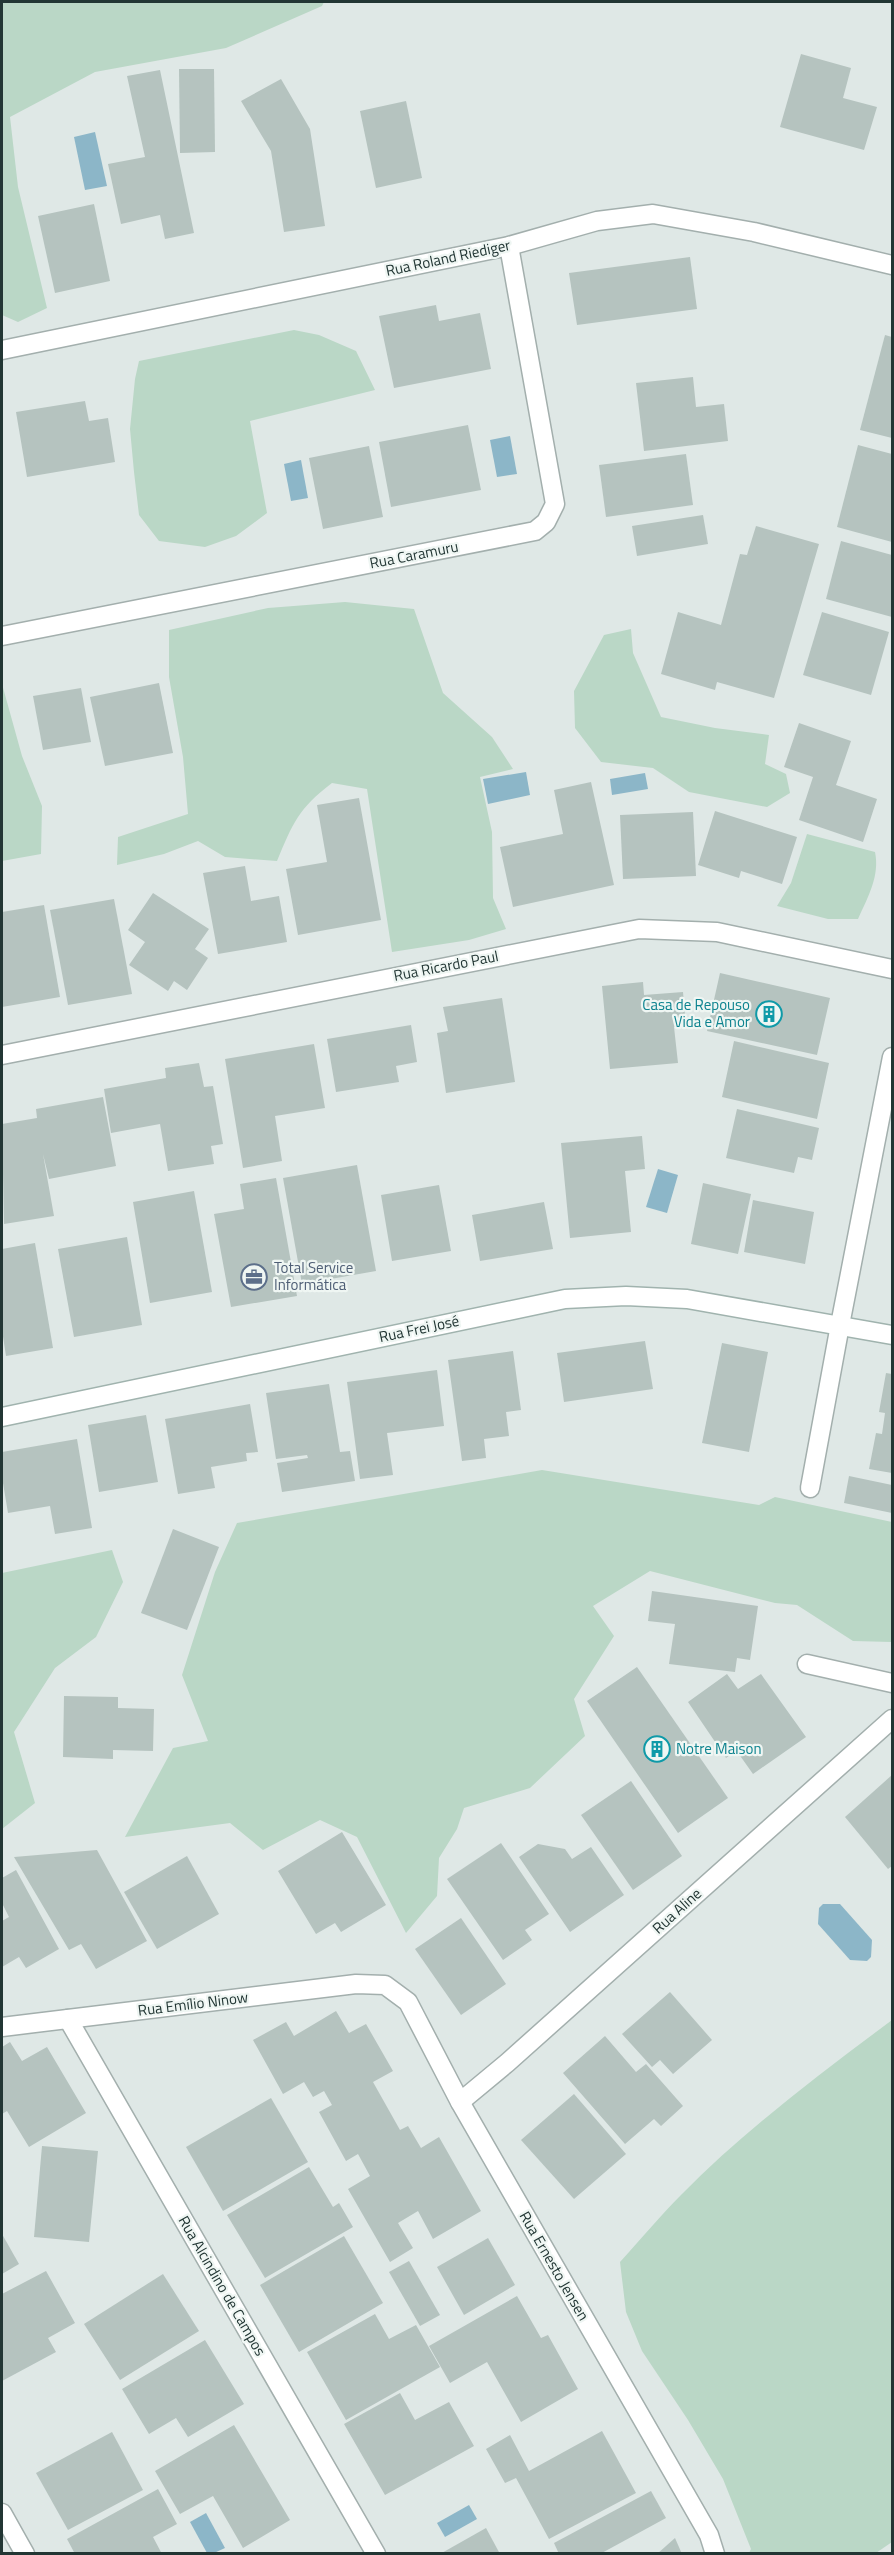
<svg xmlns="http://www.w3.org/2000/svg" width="894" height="2555" font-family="'Titillium Web',sans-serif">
<rect width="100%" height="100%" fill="#dfe8e6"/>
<g fill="#bad7c6">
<path d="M2 2H324L322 6 226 48 95 72 10 117 18 187 47 308 18 322 2 315Z"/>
<path d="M294 330 319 335 356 351 375 390 250 421 267 513 236 536 205 547 159 541 139 515 134 472 130 429 135 379 139 361Z"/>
<path d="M345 602 414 609 443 693 492 737 513 769 480 777 492 832 493 898 506 929 469 940 392 952 367 789 332 783C298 809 293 823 277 861L225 857 198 841 164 854 117 865 118 837 188 814 183 757 169 677V630L268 608Z"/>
<path d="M631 629 633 653 661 717 715 728 769 735 765 764 786 774 790 793 767 807 689 792 653 768 601 762 575 728 574 691 604 635Z"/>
<path d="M2 684 22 756 42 806 41 854 2 861Z"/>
<path d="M807 834 875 852C880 876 868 897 858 919H828L777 906 791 883Z"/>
<path d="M542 1470 759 1505 775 1497 892 1522V1642L853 1641 797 1605 775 1603 650 1571 593 1606 614 1636 574 1699 585 1736 530 1788 464 1808 457 1829 439 1858 437 1896 406 1933 357 1837 320 1820 263 1850 230 1823 125 1837 173 1748 208 1741 182 1675 215 1572 237 1523Z"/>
<path d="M112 1550 123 1582 96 1637 55 1668 14 1732 35 1803 2 1829V1573Z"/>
<path d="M892 2020V2542L876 2553H749L751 2549 723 2479 688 2420 642 2351 626 2312 620 2262C640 2240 660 2216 681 2195 745 2130 820 2074 892 2020Z"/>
</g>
<g fill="#8cb6c8">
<path d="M95 132 107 186 85 190 74 137Z"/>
<path d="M510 436 517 474 497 477 490 440Z"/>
<path d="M301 460 308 498 291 501 284 464Z"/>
<path d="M526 772 530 795 488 804 483 779Z"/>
<path d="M645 773 648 789 612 795 610 779Z"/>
<path d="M658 1169 678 1175 667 1213 646 1207Z"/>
<path d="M823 1904H840L872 1940 871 1957 867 1961 850 1960 818 1924 819 1908Z"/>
<path d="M469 2505 477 2519 445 2537 437 2523Z"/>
<path d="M206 2513 225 2548 214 2553H207L190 2522Z"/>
</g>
<g fill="#b5c3bf">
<path d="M801 54 851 68 843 98 877 107 864 150 780 127Z"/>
<path d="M179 69H214L215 152 180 153Z"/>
<path d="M160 70 194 233 165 239 160 215 121 224 108 164 145 157 127 76Z"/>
<path d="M281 79 310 129 325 226 284 232 271 151 241 101Z"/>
<path d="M406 101 422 178 376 188 360 111Z"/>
<path d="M94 204 110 281 55 293 38 216Z"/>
<path d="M690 257 697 309 577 325 569 273Z"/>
<path d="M436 305 439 321 480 313 491 369 394 388 379 316Z"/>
<path d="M885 335 892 337V438L860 430Z"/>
<path d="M693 377 696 407 724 404 728 441 644 451 636 383Z"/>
<path d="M85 401 89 421 108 418 115 462 27 477 16 412Z"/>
<path d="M468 425 481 490 391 507 379 442Z"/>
<path d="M858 445 892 454V542L837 527Z"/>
<path d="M369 446 383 517 323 529 309 458Z"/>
<path d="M686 454 693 505 606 517 599 465Z"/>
<path d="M703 515 708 544 637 556 632 526Z"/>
<path d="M756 526 819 544 774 698 717 682 715 690 661 674 678 612 721 625 740 554 747 555Z"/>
<path d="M841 541 892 555V617L826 599Z"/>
<path d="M822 612 889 632 871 695 803 675Z"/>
<path d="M159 683 173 753 105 766 90 697Z"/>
<path d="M81 688 91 742 43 750 33 696Z"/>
<path d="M799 723 851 741 836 785 877 799 863 842 799 820 813 777 784 767Z"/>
<path d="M591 782 614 885 513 907 500 847 563 834 554 790Z"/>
<path d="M359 798 381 920 298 935 286 869 327 862 317 805Z"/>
<path d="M715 811 797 837 782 884 741 871 739 878 698 865Z"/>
<path d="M693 812 696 876 623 879 620 815Z"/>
<path d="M245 866 251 901 279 896 287 942 218 954 203 873Z"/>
<path d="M153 893 209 929 195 949 208 958 187 990 174 981 168 991 129 965 145 942 128 930Z"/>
<path d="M114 899 132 994 68 1005 50 910Z"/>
<path d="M44 905 60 997 2 1007V912Z"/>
<path d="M720 973 830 998 817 1055 707 1031Z"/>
<path d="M643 982 644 995 683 992 686 1026 674 1027 678 1063 610 1069 602 986Z"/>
<path d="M502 998 515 1082 446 1093 437 1033 448 1031 443 1007Z"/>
<path d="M411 1025 417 1062 396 1066 399 1082 336 1092 327 1039Z"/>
<path d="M734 1041 829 1063 817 1119 722 1097Z"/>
<path d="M314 1044 325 1108 275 1116 282 1161 243 1168 225 1059Z"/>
<path d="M199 1063 204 1087 213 1086 223 1144 211 1146 214 1164 168 1171 160 1124 111 1133 104 1089 166 1078 165 1068Z"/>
<path d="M103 1097 116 1166 49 1179 43 1154 54 1216 4 1224 2 1124 37 1118 36 1109Z"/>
<path d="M737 1109 819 1128 812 1160 798 1157 794 1173 726 1158Z"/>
<path d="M642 1136 645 1169 625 1171 631 1232 570 1238 561 1143Z"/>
<path d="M357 1165 376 1271 302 1284 283 1178Z"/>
<path d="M276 1178 297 1296 231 1307 214 1214 244 1209 240 1184Z"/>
<path d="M703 1183 751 1194 738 1254 691 1244Z"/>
<path d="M439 1185 451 1251 392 1261 381 1195Z"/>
<path d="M194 1191 212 1292 150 1303 133 1202Z"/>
<path d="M753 1200 814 1212 805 1264 744 1252Z"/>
<path d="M544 1202 553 1249 480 1261 472 1215Z"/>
<path d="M127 1237 142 1325 74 1337 58 1249Z"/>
<path d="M35 1243 53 1348 6 1356 2 1330V1249Z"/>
<path d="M645 1341 653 1389 564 1402 557 1353Z"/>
<path d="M722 1343 768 1352 749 1452 702 1443Z"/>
<path d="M513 1351 521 1410 506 1412 509 1436 484 1439 486 1458 462 1461 448 1360Z"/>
<path d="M437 1370 444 1426 387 1433 393 1475 360 1479 347 1382Z"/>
<path d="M886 1373 892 1374V1473L869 1469 876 1433 882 1434 885 1413 879 1412Z"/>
<path d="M329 1384 340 1452 350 1451 355 1481 282 1492 277 1463 308 1458 307 1455 276 1459 266 1393Z"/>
<path d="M250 1404 258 1452 246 1453 247 1461 211 1467 215 1488 178 1494 165 1419Z"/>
<path d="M146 1415 158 1482 99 1492 88 1425Z"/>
<path d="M77 1439 92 1528 55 1534 50 1506 8 1513 2 1477V1452Z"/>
<path d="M849 1476 892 1485V1513L844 1503Z"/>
<path d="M173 1529 219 1547 187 1630 141 1613Z"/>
<path d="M652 1591 758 1606 750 1660 737 1658 735 1672 669 1664 675 1624 648 1621Z"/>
<path d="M637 1667 728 1798 678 1833 587 1701Z"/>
<path d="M727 1674 738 1689 761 1674 806 1737 753 1774 736 1750 726 1758 688 1702Z"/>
<path d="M64 1696 118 1697V1708L154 1709 153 1751 113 1750V1759L63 1757Z"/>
<path d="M892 1775V1866L888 1869 845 1817Z"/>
<path d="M631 1781 682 1856 633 1890 581 1815Z"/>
<path d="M342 1832 386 1905 341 1932 335 1923 316 1934 278 1871Z"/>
<path d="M501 1843 549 1914 525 1930 532 1940 503 1960 447 1879Z"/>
<path d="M538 1844 565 1849 572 1859 591 1847 624 1895 570 1932 519 1857Z"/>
<path d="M97 1850 147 1941 96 1969 81 1944 69 1950 14 1857Z"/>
<path d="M187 1856 219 1914 157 1949 124 1892Z"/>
<path d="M16 1870 59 1949 26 1968 19 1957 2 1967V1921L9 1917 2 1903V1878Z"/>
<path d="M461 1918 506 1984 461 2015 415 1949Z"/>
<path d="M670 1992 712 2040 673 2074 660 2060 652 2067 622 2034Z"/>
<path d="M336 2011 349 2033 366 2024 393 2071 373 2082 400 2130 408 2126 421 2148 439 2137 481 2211 433 2239 418 2211 398 2223 413 2248 390 2262 348 2189 370 2176 358 2154 346 2161 319 2112 332 2105 324 2091 313 2097 304 2082 283 2094 253 2040 286 2022 294 2036Z"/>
<path d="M605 2036 636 2072 646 2064 683 2106 661 2126 654 2119 625 2144 563 2073Z"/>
<path d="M10 2042 22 2061 47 2047 86 2113 29 2147 7 2111 2 2114V2047Z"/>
<path d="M574 2094 626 2154 574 2199 521 2140Z"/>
<path d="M271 2098 308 2162 223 2211 186 2147Z"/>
<path d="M42 2146 98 2151 89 2242 34 2237Z"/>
<path d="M309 2167 333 2207 339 2203 353 2227 265 2278 227 2215Z"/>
<path d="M2 2234 19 2264 2 2274Z"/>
<path d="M344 2236 383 2303 299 2352 260 2285Z"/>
<path d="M488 2238 515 2285 464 2315 437 2267Z"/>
<path d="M409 2261 440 2315 420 2326 389 2272Z"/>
<path d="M46 2271 75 2323 48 2338 56 2352 2 2381V2294Z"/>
<path d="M163 2274 199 2331 120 2380 84 2324Z"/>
<path d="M517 2296 541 2338 548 2335 578 2389 521 2422 487 2362 450 2383 429 2346Z"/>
<path d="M375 2314 389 2339 416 2325 440 2367 346 2420 307 2352Z"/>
<path d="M205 2340 244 2404 188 2437 176 2418 149 2434 122 2389Z"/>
<path d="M400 2393 415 2420 449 2402 474 2446 385 2495 344 2424Z"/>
<path d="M234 2425 290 2520 243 2548 213 2496 180 2514 155 2471Z"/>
<path d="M602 2431 636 2493 549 2539 516 2478 505 2483 486 2449 510 2435 529 2471Z"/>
<path d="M112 2432 143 2490 68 2530 36 2473Z"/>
<path d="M158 2489 177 2524 153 2537 162 2554H75L67 2539Z"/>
<path d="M651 2491 666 2518 600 2554H559L554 2543Z"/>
<path d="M486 2528 500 2554H440Z"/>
<path d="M675 2538 682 2554H657Z"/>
</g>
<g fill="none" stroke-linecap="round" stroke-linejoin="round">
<g stroke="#a3afad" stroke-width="21">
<path id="lane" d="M810 1488 840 1325"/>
</g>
<g stroke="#a3afad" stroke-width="21">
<g id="street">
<path d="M2 350 509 246 597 221 653 214 754 232 892 265"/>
<path d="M2 636 535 531 546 522 555 504 509 246"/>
<path d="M2 1055 639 929 717 932 892 969"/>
<path d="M840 1325 892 1057"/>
<path d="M807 1664 892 1683"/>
<path d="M68 2019 376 2554"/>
<path d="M2 2027 356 1984 385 1985 408 2002 460 2102 709 2535 715 2554"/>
<path d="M460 2102 507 2063 892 1719"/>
<path d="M2 2513 25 2554"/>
</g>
</g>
<g stroke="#a0b3ae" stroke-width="21">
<path id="secondary" d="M2 1417 565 1299 626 1296 687 1299 892 1335"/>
</g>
<use href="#lane" stroke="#fff" stroke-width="18"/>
<use href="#street" stroke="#fff" stroke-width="18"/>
<use href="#secondary" stroke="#fff" stroke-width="18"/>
</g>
<defs>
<g id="building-ring" transform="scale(1.35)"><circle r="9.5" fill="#eff6f3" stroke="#0f9aa8" stroke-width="1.5"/><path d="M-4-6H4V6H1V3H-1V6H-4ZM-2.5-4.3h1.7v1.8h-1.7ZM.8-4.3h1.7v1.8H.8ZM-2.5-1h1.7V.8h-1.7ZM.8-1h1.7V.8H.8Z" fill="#0f9aa8"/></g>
<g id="office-ring" transform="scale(1.35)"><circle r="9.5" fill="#eff6f3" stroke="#5c6f8a" stroke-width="1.5"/><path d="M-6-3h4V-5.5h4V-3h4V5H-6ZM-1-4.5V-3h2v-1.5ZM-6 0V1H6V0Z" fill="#5c6f8a"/></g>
</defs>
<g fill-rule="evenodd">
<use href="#building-ring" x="769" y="1014"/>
<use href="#office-ring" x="254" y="1277"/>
<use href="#building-ring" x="657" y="1749"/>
</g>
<g text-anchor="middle" stroke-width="4.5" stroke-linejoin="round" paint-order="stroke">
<g font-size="15" fill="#223634" stroke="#eff6f3">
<text transform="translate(448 258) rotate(-12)" y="5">Rua Roland Riediger</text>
<text transform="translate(414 555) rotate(-11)" y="5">Rua Caramuru</text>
<text transform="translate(446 966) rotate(-11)" y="5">Rua Ricardo Paul</text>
<text transform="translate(419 1329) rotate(-12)" y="5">Rua Frei José</text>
<text transform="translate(677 1911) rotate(-42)" y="5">Rua Aline</text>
<text transform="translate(193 2004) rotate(-7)" y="5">Rua Emílio Ninow</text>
<text transform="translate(554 2266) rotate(60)" y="5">Rua Ernesto Jensen</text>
<text transform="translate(222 2286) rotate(60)" y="5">Rua Alcindino de Campos</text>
</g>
<g font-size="15" fill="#0d838f" stroke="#eff6f3" text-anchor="end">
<text x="750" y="1010">Casa de Repouso<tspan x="750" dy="17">Vida e Amor</tspan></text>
<text x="676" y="1754" text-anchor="start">Notre Maison</text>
</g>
<g font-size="15" fill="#4e5e75" stroke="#eff6f3" text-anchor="start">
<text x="274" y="1273">Total Service<tspan x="274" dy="17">Informática</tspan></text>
</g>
</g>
<rect width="894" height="2555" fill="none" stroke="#223634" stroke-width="6"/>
</svg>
